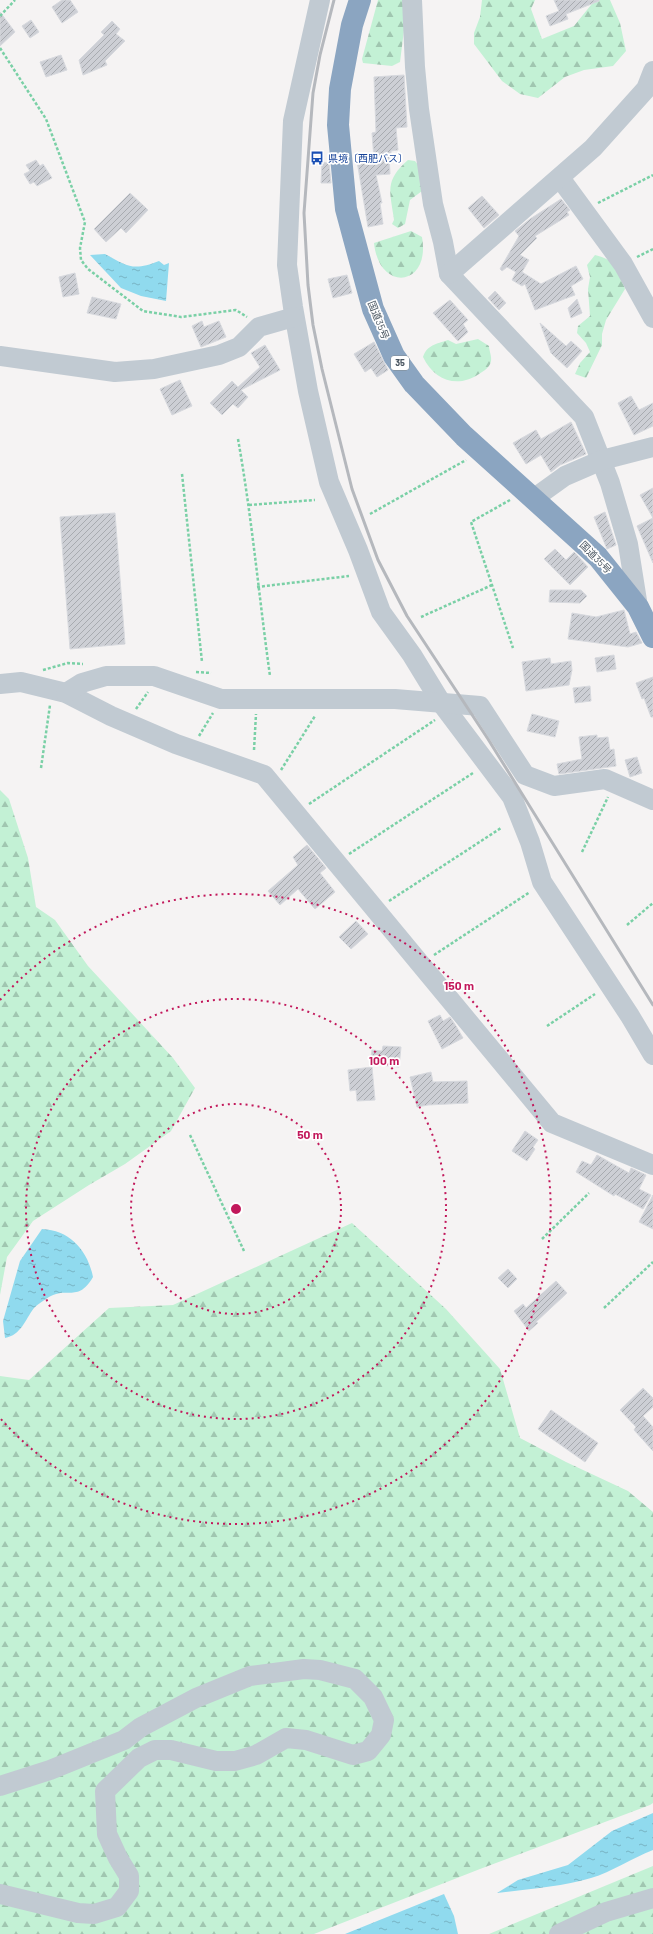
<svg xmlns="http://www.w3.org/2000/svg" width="653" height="1934" font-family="Barlow,'Noto Sans JP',sans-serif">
<defs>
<pattern id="forest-firs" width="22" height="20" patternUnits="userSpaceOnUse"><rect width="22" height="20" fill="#c3f1d5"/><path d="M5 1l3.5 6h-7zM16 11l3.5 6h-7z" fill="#a0c6b0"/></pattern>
<pattern id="water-ripples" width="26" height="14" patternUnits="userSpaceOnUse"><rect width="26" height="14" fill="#90daee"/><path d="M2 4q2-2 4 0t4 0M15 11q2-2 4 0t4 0" fill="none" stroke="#78b4c4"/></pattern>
<pattern id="building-hatch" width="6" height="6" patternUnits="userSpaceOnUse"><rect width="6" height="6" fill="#cdcfd5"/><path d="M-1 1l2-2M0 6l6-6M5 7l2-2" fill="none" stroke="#a8abb0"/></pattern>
</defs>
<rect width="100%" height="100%" fill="#f5f3f3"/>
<g fill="url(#forest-firs)">
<path d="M378 0H405L406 14 400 62 392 66 363 63 362 59Z"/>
<path d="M482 0H535L531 9 542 39 574 26 595 0H610L620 23 626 51 613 66 584 70 565 77 538 98 520 94 502 81 474 44V33L480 17Z"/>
<path d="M408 160 415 161 423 171 422 191 410 200 405 224 398 228 392 224 394 220C390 191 384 181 408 160Z"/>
<path d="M411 231 422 237C431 287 379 293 374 243Z"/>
<path d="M595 255C615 260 620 269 625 289L606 320 602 334V345L586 378 575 374 580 363 590 352 586 343 577 333 578 326 590 316 588 289 590 277 587 265Z"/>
<path d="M478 339 489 346C489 350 492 357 491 361 490 367 484 371 479 374 457 389 434 380 423 357 427 345 436 344 448 340L456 344Z"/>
<path d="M0 790 9 799 28 858 36 907 55 920 88 966 173 1058 195 1088 171 1131 125 1164 89 1185 33 1221 7 1257 0 1295Z"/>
<path d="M352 1223 446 1309 500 1369 520 1438 566 1462 628 1491 653 1512V1803L650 1805 480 1869 314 1934H0V1376L29 1380 109 1308 173 1305Z"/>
<path d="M653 1866V1934H489Z"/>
</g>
<g fill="url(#water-ripples)">
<path d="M105 254C128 267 134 271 159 261L164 265 169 263 166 301 141 296 121 288 90 255Z"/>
<path d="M42 1229C70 1230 88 1251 93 1277 78 1303 67 1286 49 1297 44 1300 38 1304 34 1308 25 1320 21 1335 5 1338L3 1321 20 1261Z"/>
<path d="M653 1813V1850C632 1858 612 1872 591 1878 561 1887 528 1889 497 1893L518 1880 568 1865 612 1831Z"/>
<path d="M444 1894 454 1916 458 1934H345Z"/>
</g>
<g fill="url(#building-hatch)" stroke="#d7d9de">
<path d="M62 0H70L78 12 62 23 52 7Z"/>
<path d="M554 0H599V1L566 14 568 19 550 26 546 16 559 11Z"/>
<path d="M0 12 15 32 0 46Z"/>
<path d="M31 20 39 32 30 38 22 26Z"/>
<path d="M112 21 120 29 116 34 125 41 105 61 107 65 83 75 79 60 104 35 101 32Z"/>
<path d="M61 55 67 70 46 77 40 62Z"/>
<path d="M404 75 407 127 396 128 398 150 391 151V155H389L390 174 376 175 382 203H380L383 224 368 227 357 161 374 159 372 133 376 132 374 77Z"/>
<path d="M36 160 40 166 43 164 52 178 37 186 34 182 30 184 24 174 30 171 26 165Z"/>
<path d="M322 162 329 163 331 183H321Z"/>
<path d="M130 193 148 210 126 233 121 228 106 242 94 229Z"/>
<path d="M482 196 499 215 484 228 468 208Z"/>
<path d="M561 199 570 210 567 212 569 215 535 236 537 238 520 255 529 260 522 272 541 284 576 266 583 279 571 286 575 295 535 310 525 284 522 286 512 280 516 272 507 267 502 271 500 269 519 236 515 231 530 219Z"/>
<path d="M75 273 79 294 63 297 59 277Z"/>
<path d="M347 275 352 293 333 298 328 279Z"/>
<path d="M495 291 506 303 499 310 488 298Z"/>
<path d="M92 297 121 304 116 319 87 313Z"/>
<path d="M577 299 582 313 571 318 568 308Z"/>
<path d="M450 300 468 320 463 324 468 332 458 341 433 313Z"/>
<path d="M202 321 204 327 219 321 226 337 201 347 192 326Z"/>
<path d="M540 323 566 346 571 341 582 351 567 368 551 353Z"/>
<path d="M374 342 388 370 377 377 371 368 365 372 354 354Z"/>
<path d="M265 345 280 370 241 390 248 397 238 408 233 404 222 415 210 403 232 381 238 387 260 367 251 353Z"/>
<path d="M180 380 192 406 172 415 160 389Z"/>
<path d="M631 396 639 410 653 403V426L634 435 618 403Z"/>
<path d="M571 422 586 454 560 465 551 472 541 455 526 464 513 443 536 430 541 439Z"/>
<path d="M653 488V563L637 526 653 518 640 495Z"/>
<path d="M605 512 616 545 607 549 594 517Z"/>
<path d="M115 513 125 644 70 649 60 517Z"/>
<path d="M555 549 566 560 574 552 588 567 570 585 544 559Z"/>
<path d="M550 590H581L587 596 580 603 549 602Z"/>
<path d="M624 610 630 634 636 632 642 643 628 647 568 639 572 613 596 617Z"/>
<path d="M614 655 616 669 597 672 595 658Z"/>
<path d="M550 658 551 664 571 661 572 670 569 685 526 691 522 662Z"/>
<path d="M653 677V717H651L644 698 642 699 636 683Z"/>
<path d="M590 686 591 701 575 703 573 688Z"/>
<path d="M532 714 559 721 555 737 527 731Z"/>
<path d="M597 735V738L608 737 610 750 614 749 616 766 559 774 557 764 582 759 579 737Z"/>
<path d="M637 757 642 773 630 777 625 760Z"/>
<path d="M307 845 326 868 320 873 335 892 315 909 298 889 280 905 268 891 298 865 293 857Z"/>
<path d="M356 921 368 934 351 949 339 937Z"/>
<path d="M440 1015 443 1021 450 1017 456 1026 463 1038 442 1049 428 1021Z"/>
<path d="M383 1046 401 1047 399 1067 370 1064 372 1050 382 1051Z"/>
<path d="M372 1067 375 1100 357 1101 356 1090 350 1091 348 1070Z"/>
<path d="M431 1072 433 1082 467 1081 468 1103 428 1105 417 1107 410 1077Z"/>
<path d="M525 1131 538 1140 533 1147 535 1149 527 1161 512 1151Z"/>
<path d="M597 1155 629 1173 631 1168 646 1175 639 1189 651 1195 643 1209 615 1194 614 1196 576 1172 582 1161 591 1165Z"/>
<path d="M653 1195V1229L639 1222Z"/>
<path d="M508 1269 517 1279 508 1288 498 1278Z"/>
<path d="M556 1281 567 1293 536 1322 538 1323 529 1331 514 1311 523 1304 526 1308Z"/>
<path d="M643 1388 653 1398V1407L643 1416 653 1427V1451L634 1430 636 1427 620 1410Z"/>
<path d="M551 1410 598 1443 585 1462 538 1429Z"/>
</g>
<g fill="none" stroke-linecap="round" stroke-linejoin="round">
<g stroke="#7ad0a6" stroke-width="2.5" stroke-dasharray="3 2" stroke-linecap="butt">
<path d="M0 16 15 0"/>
<path d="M0 48 46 119 85 222 80 248 81 260 88 269 143 311 181 317 236 310 247 317"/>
<path d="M598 203 653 175"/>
<path d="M637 257 653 249"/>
<path d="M238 439C252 518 259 597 270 676"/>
<path d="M182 474 202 662"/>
<path d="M510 500 471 522 513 648"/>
<path d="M249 505 315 500"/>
<path d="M370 514 466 460"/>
<path d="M257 587 349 576"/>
<path d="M421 617 492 585"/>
<path d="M43 670 68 663 83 664"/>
<path d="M196 672 211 673"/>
<path d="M136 709 148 692"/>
<path d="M199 736 213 713"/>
<path d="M254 750 256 714"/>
<path d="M41 768 50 705"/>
<path d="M281 770 315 716"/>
<path d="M309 804 435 720"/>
<path d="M582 852 608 797"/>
<path d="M349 854 473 773"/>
<path d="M389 901 501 828"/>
<path d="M627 925 653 903"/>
<path d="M434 955 530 892"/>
<path d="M547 1026 595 994"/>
<path d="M190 1135 244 1251"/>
<path d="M542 1239 589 1193"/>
<path d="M604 1308 653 1262"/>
</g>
<g stroke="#c1cad2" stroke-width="20">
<path d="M320 0 293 121 287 265 293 307 308 391 329 482 358 550 381 612 412 655 442 704 512 797 530 842 542 882 630 1016 653 1055"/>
<path d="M412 0 415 67 419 109 433 204 443 242 449 274 584 417 610 483 628 544 638 607"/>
<path d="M560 178 623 264 653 318"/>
<path d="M449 274 593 148 646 89 653 71"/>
<path d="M0 356 115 372 154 369 219 355 239 347 259 327 294 317"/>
<path d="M533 499 565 476 602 460 653 447"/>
<path d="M0 684 21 682 66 693 111 716 176 744 264 775 552 1123 653 1165"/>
<path d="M66 693 82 683 106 676H154L221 699H395L480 706 525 775 554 786 605 779 653 800"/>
<path d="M0 1786 50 1770 124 1740 141 1727 196 1698 250 1676 304 1669 320 1670 355 1679 373 1697 384 1720 381 1735 368 1751 353 1755 306 1740 286 1738 256 1755 235 1761H216L171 1750H155L139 1758 105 1791 107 1834 118 1858 129 1876V1891L117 1907 94 1914 78 1913 0 1894"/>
<path d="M559 1934 606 1912 653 1898"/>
</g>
<path stroke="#8ba5c1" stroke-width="22" d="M360 0 352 25 340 89 338 125 346 209 373 309 394 356 414 384 464 436 598 557 638 607 653 637"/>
<path stroke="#b5b8bd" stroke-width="3" d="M334 0 320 55 313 93 304 213 308 285 313 325 322 369 352 489 378 560 407 616 488 739 653 1005"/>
</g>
<g fill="none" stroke="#c2185b" stroke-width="2" stroke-dasharray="2 4">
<circle cx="236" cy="1209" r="105"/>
<circle cx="236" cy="1209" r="210"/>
<path d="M0 1000A315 315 0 1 1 0 1418"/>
</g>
<defs>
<g id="bus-bare" transform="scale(1.08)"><path d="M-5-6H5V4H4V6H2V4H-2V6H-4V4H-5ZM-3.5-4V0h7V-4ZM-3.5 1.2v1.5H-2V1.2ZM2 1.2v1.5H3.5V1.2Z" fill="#1a4fb4" stroke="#fff" stroke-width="2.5" paint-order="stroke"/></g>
</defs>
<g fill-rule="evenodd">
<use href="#bus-bare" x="317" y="158"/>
</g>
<g text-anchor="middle" stroke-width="3.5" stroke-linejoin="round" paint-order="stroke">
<rect fill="#fff" stroke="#808990" stroke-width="1" x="391" y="356" width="18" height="14" rx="3"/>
<g font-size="9" font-weight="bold" fill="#4a5661">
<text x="400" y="366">35</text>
</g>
<g font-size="10" fill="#164399" stroke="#fff" text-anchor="start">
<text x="328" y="162">県境〔西肥バス〕</text>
</g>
<g font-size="10" fill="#4a5661" stroke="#fff">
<text transform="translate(379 320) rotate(68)" y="4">国道35号</text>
<text transform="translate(596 557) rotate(45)" y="4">国道35号</text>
</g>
</g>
<circle cx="236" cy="1209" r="6" fill="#c2185b" stroke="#fff" stroke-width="2"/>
<g font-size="12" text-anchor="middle" font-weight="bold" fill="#c2185b" stroke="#fff" stroke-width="3.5" stroke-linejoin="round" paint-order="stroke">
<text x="459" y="990">150 m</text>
<text x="384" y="1065">100 m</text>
<text x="310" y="1139">50 m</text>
</g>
</svg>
